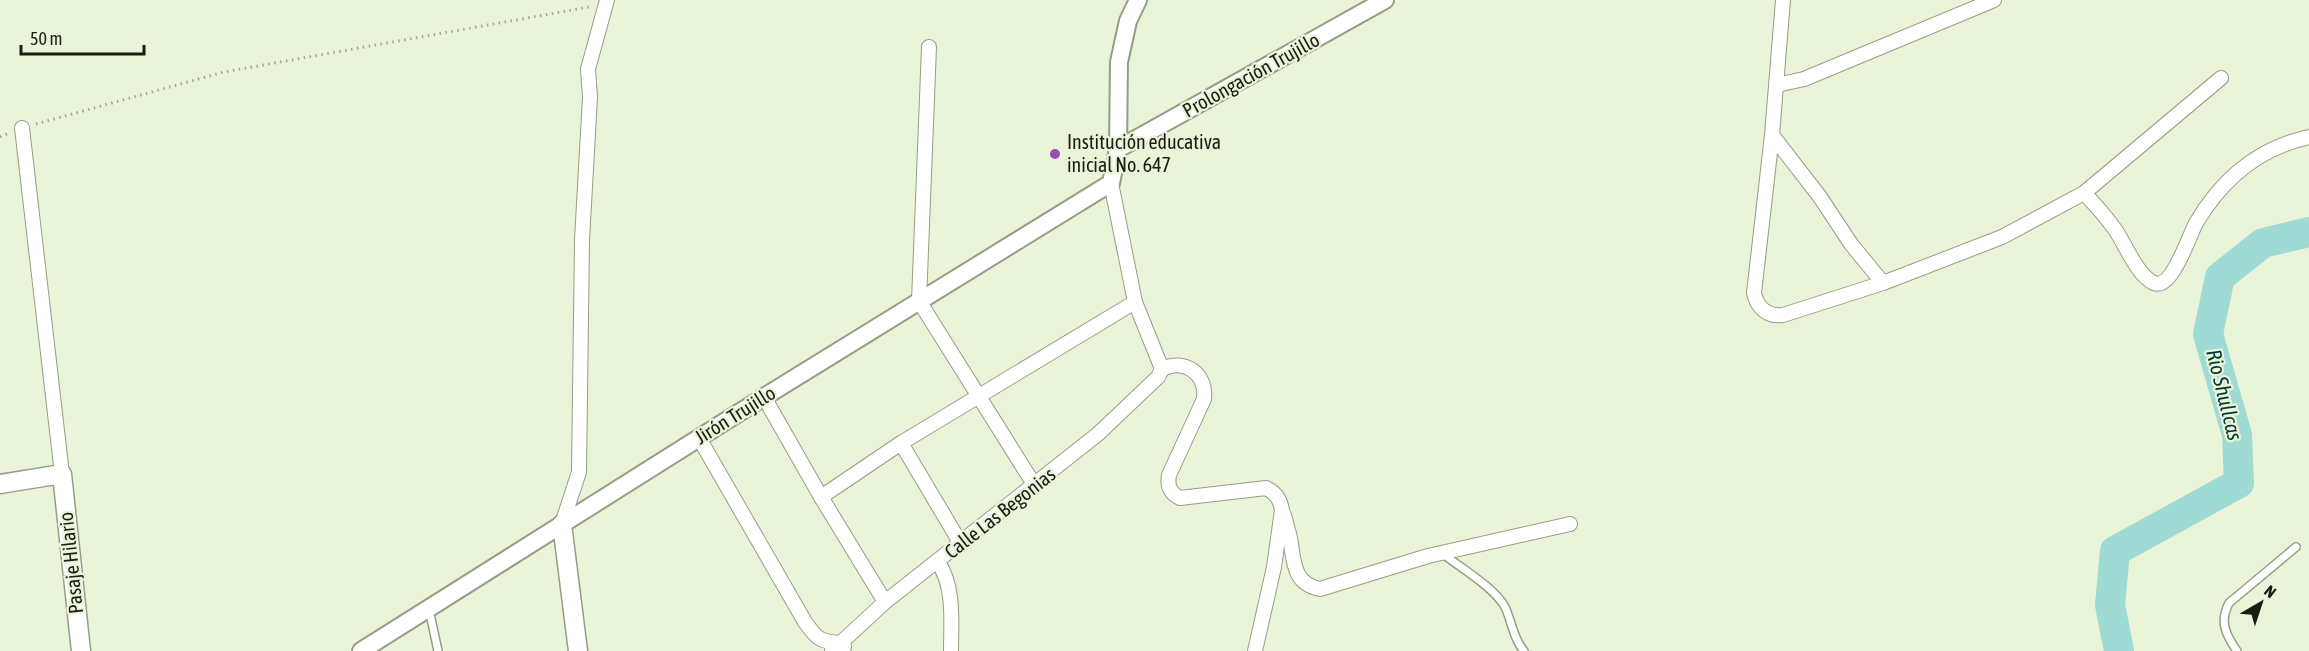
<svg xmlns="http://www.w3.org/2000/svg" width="2309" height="651" font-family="'Asap Condensed',sans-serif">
<rect width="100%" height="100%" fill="#eaf4d9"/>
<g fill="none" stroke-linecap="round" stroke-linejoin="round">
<path stroke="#a0dad5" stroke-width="30" d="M2119 651 2110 605 2115 551 2239 483 2237 435 2208 334 2220 277 2263 243 2309 232"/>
<g stroke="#959e85" stroke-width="10">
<g id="service">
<path d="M1443 554C1461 568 1495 588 1505 607 1512 622 1513 638 1524 651"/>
<path d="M429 609 438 651"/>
<path d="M2237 651C2226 635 2219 622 2229 603L2296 547"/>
</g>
</g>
<g stroke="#959e85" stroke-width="16">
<g id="minor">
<path d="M1783 0 1772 135 1754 293C1757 308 1768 317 1783 315L1883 283 2002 237 2084 193 2221 78"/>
<path d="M929 47 919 301 1035 486"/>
<path d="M1777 85 1804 79 1994 0"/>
<path d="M22 128 62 474"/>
<path d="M1772 135 1820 197 1851 244 1883 283"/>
<path d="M1111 183 1135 302 1162 369"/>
<path d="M2084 193C2095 204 2105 216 2114 228 2125 243 2137 276 2154 283 2172 290 2189 236 2196 223 2222 179 2258 148 2309 137"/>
<path d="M1162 369C1185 358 1207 374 1204 399L1169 475C1167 486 1170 493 1180 498L1266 488C1276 493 1280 499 1282 510L1274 567 1255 651"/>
<path d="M764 397 821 497 885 602"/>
<path d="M699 438 805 622C817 639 820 642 842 643L844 647"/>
<path d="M901 443 961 544"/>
<path d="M821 497 901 443 1135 302"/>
<path d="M1284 515C1286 524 1290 534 1291 544 1294 565 1295 584 1320 589L1428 556 1570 524"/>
<path d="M562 524 579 472 582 240 590 97 588 69 607 0"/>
<path d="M938 562C955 588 951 621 951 651"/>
<path d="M832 651 885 602 1098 434 1158 377 1162 369"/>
</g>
</g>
<g stroke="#959e85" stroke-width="20">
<g id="tertiary">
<path d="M1118 149 1385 0"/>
<path d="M361 651 764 397 1111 183 1118 149 1119 62 1128 21 1138 0"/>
</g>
</g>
<g stroke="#959e85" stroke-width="21">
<g id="secondary">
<path d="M0 484 62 474 81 651"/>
<path d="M562 524 578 651"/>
</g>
</g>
<g stroke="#a0a893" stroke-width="3" stroke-dasharray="1.5 4.5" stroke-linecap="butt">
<path d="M36 124 224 72 589 7"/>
<path d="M0 137 9 133"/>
</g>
<use href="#service" stroke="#fff" stroke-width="7"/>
<use href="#minor" stroke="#fff" stroke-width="14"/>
<use href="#tertiary" stroke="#fff" stroke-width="16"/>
<use href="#secondary" stroke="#fff" stroke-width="18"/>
</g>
<circle fill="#a04ab8" stroke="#eaf4d9" stroke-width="2" cx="1055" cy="154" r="6"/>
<g text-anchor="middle" stroke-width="4.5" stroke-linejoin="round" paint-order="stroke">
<g font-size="20" fill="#191d13" stroke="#eaf4d9">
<text transform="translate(1251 75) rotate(-29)" y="7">Prolongación Trujillo</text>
<text transform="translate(735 415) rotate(-32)" y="7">Jirón Trujillo</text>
<text transform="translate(1000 513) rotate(-38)" y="7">Calle Las Begonias</text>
<text transform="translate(71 563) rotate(-96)" y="7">Pasaje Hilario</text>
</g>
<g font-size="20" fill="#191d13" stroke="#eaf4d9" text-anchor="start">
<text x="1067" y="149">Institución educativa<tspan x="1067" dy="23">inicial No. 647</tspan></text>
</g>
<g font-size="21" font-style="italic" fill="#003735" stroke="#eaf4d9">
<text transform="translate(2224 395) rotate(76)" y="7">Rio Shullcas</text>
</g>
</g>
<g transform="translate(2261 603) rotate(39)" stroke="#eaf4d9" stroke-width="4.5" paint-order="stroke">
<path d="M0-4.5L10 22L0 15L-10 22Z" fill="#191d13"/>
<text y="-9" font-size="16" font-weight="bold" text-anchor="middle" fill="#191d13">N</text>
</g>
<path d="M21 45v9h123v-9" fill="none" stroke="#191d13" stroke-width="3"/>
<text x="30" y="45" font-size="18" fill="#191d13" stroke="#eaf4d9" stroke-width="4.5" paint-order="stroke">50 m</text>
</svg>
